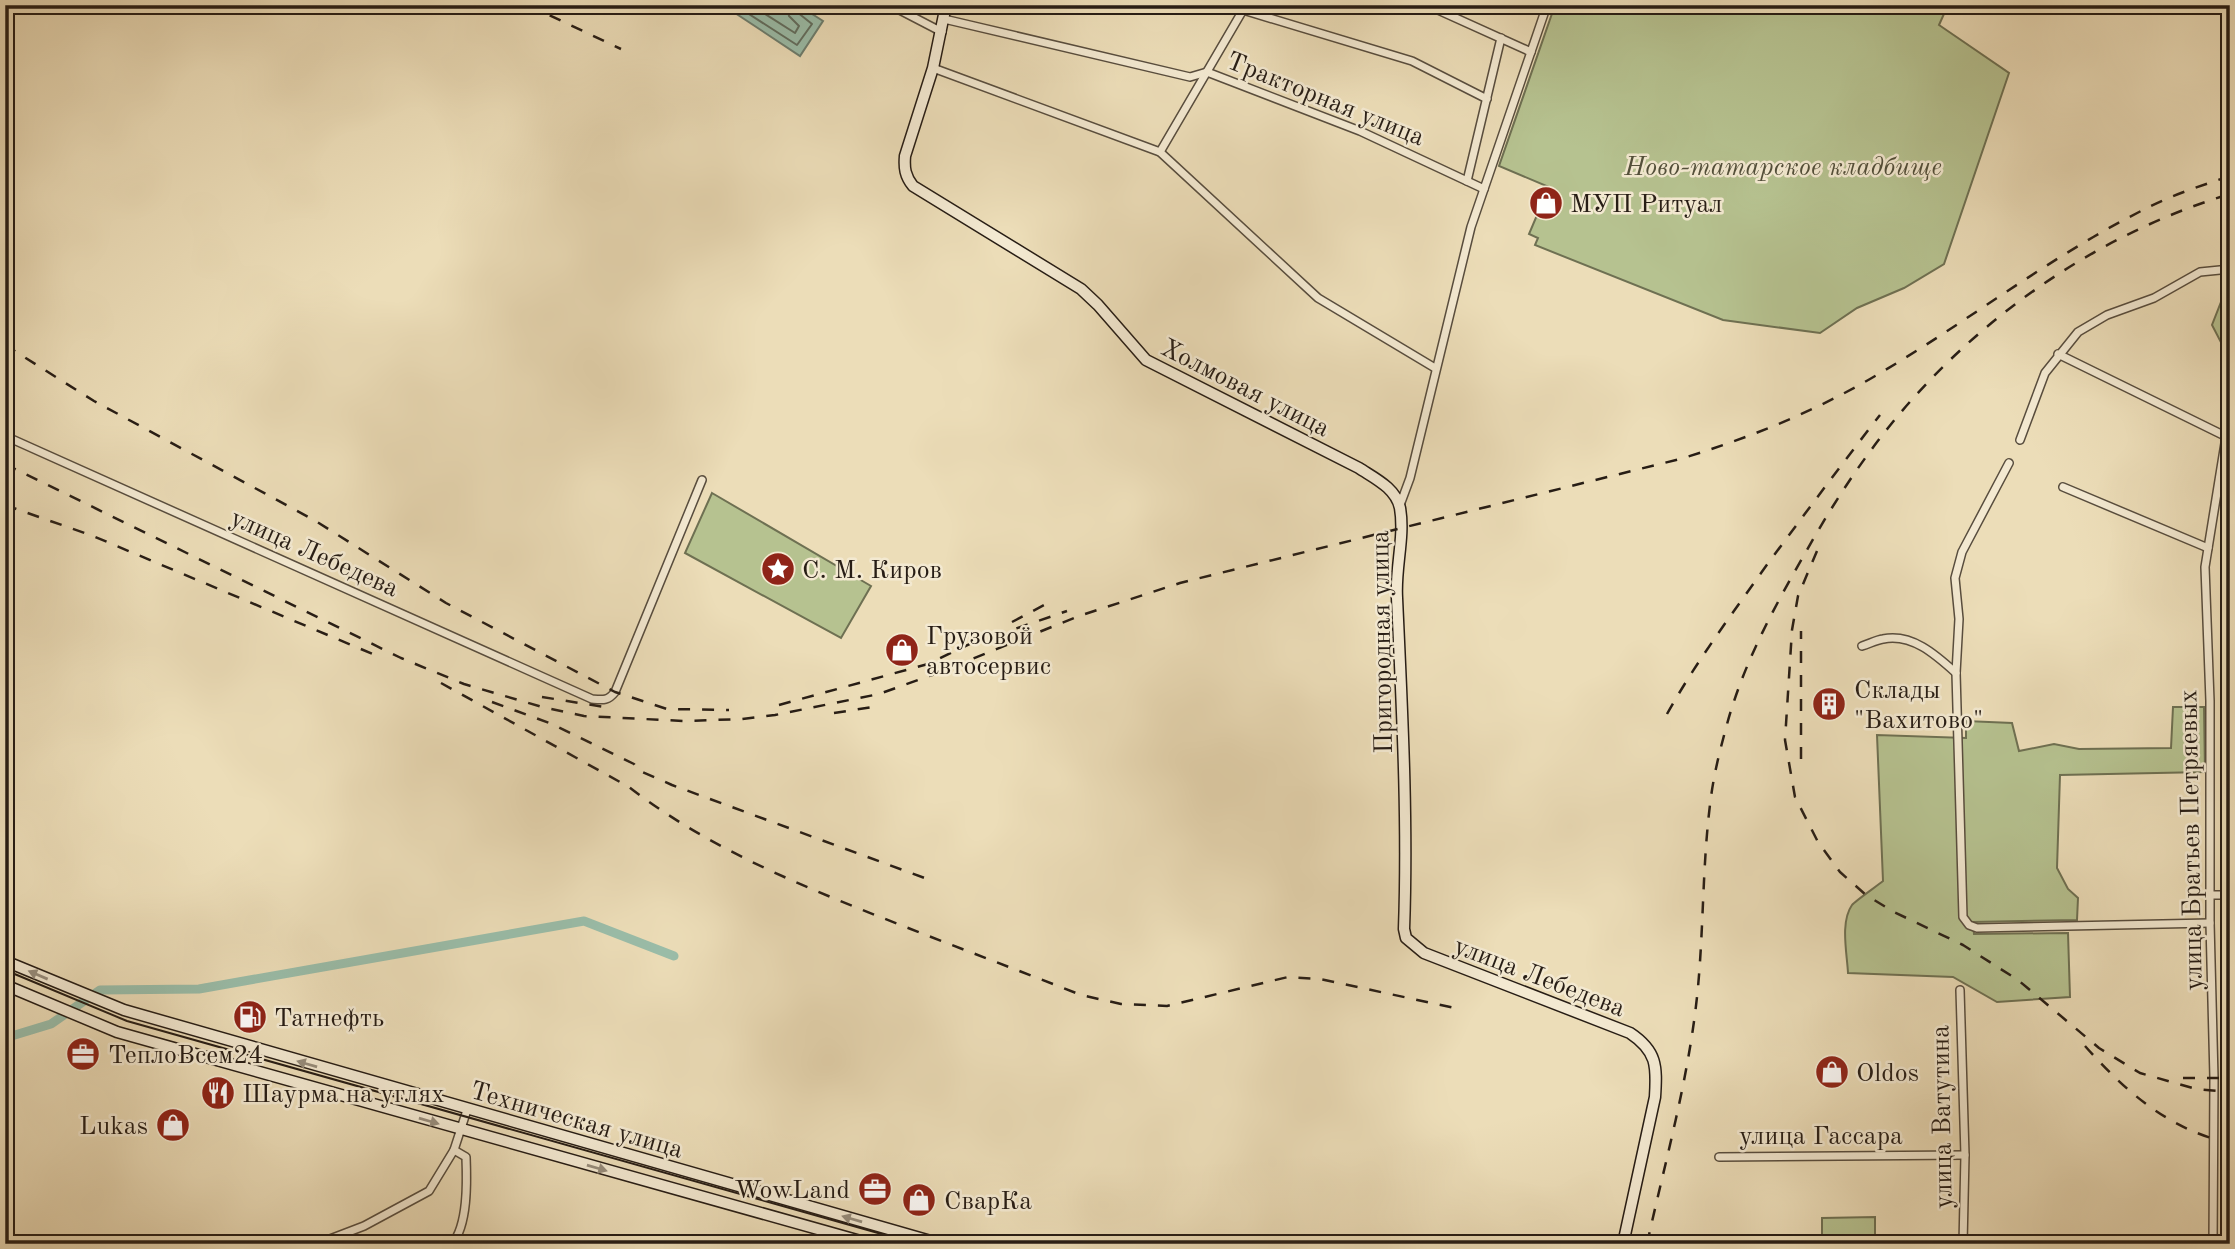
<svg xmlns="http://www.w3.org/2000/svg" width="2235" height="1249" font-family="'Old Standard TT',serif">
<rect width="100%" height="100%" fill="#ecddb8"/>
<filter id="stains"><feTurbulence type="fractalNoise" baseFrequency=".00286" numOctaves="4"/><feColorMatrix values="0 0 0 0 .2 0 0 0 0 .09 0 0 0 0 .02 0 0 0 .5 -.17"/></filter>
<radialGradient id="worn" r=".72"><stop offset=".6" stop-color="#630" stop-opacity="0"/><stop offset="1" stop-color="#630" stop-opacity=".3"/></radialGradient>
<g fill="#b6c290" stroke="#6e7052" stroke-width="2">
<path d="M1555 5H1948L1939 25 2009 73 1944 264 1904 288 1857 308 1820 333 1723 320 1535 245 1538 238 1529 234 1549 187 1499 166Z"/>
<path d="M2230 279V369L2225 350 2212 325Z"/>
<path d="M712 493 871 586 841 638 685 553Z"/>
<path d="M2173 707H2204L2205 772 2060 775 2057 868 2068 889 2078 898 2077 920 1973 922 1974 934 2068 933 2070 997 1997 1002 1953 977 1848 973C1847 953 1840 922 1852 905 1855 901 1877 886 1883 881L1877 735 1966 738V721L2012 723 2019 751 2054 744 2079 749 2171 748Z"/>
<path d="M1875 1217V1244H1822V1218Z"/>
</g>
<path fill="#9abda9" stroke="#6c7d6e" stroke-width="2" d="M723 5H798L823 21 800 56Z"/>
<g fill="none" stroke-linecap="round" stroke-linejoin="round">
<g stroke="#606d5f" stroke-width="2">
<path d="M735 5 797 45 812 24 797 12 796 5"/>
<path d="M751 5 795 33 799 26 789 16 787 5"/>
</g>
<path stroke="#9abda9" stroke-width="9" d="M5 1038 51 1024 100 990 199 989 584 921 674 956"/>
<g stroke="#584d3e" stroke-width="10">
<g id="street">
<path d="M890 5 942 32"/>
<path d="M1427 5 1531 52"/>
<path d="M944 19 1190 77 1207 72 1360 131 1484 189"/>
<path d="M933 68 1160 152 1318 298 1435 368"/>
<path d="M1160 152 1243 10 1412 61 1487 99"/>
<path d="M1467 181 1501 38"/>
<path d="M2058 354 2227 437"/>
<path d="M5 436 592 699C603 700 608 701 615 692L702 480"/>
<path d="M2020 440 2045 373 2078 332 2107 315 2154 298 2200 272 2230 269"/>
<path d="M2009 463 1962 552 1955 578 1959 619 1956 673 1963 917 1969 925 1977 928 2210 923"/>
<path d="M2063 487 2208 548"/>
<path d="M1400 505 1410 478 1471 227 1547 5"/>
<path d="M1862 646C1869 644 1876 640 1883 639 1912 633 1936 655 1956 673"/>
<path d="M2210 895H2230"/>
<path d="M1960 990 1965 1155 1963 1244"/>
<path d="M1719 1157 1965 1155"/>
<path d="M317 1244 364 1226 429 1191 454 1150 467 1110"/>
<path d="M452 1244C468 1225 467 1182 466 1157L454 1150"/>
<path d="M2213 1244 2214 1078 2210 923V701L2205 567 2226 437"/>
</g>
</g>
<g stroke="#271d15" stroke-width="13">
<g id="secondary">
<path d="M946 5 933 68 905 156C904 168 905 176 913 186L1081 289 1098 305 1146 360 1359 468C1374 478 1396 488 1400 508 1405 537 1395 568 1397 598 1402 709 1408 819 1404 929L1406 938 1424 953 1630 1033C1657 1051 1657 1066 1655 1097L1623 1244"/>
<path d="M5 961 124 1010 941 1244"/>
<path d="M5 985 117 1032 871 1244"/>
</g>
</g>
<use href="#street" stroke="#f3e9d1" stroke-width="7"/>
<use href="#secondary" stroke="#f3e9d1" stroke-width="10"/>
<path stroke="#271d15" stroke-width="2" d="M5 970 127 1021 917 1244"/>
<g stroke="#271d15" stroke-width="2.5" stroke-dasharray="12 12" stroke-linecap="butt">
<path d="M528 5 621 49"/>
<path d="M5 345 94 401 314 520 446 603 615 692 667 709 729 710"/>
<path d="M5 464 401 658 464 684 542 707 584 716 684 721 742 719 775 715 879 694 932 675 1079 616 1180 583 1680 459C1746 439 1809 414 1870 379 1962 326 2046 259 2141 211 2169 196 2200 186 2230 176"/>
<path d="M5 505 93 536 375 655"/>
<path d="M1817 551 1798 596 1792 630 1785 740 1795 797 1818 842 1840 872 1866 895 1894 912 1963 945 2018 980 2099 1048 2140 1073 2196 1089 2230 1092"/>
<path d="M1012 622 1046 604"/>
<path d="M971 644 1067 611"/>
<path d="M441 683 629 787C709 849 804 887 898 924 959 948 1020 971 1081 995L1121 1004 1167 1006 1288 977 1320 979 1455 1008"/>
<path d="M542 697 611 708"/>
<path d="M492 702 552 724 634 764 638 770 672 785 930 880"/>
<path d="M779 705 928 664 978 640"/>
<path d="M834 713 879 706"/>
<path d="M1667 714C1696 662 1732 614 1766 566 1804 515 1841 465 1880 415"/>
<path d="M1801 759V631"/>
<path d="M2085 1046C2125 1091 2169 1130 2230 1143"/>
<path d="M2183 1078H2230"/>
<path d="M1647 1244C1665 1162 1688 1081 1697 997 1704 931 1702 863 1711 797 1714 774 1720 750 1726 728 1742 667 1772 611 1803 557 1828 512 1856 468 1888 428 1975 319 2097 234 2230 194"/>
</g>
</g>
<defs><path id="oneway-solid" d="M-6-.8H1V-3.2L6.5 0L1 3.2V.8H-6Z" transform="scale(1.75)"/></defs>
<g fill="#978d7c">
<use href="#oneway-solid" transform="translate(38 975) rotate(-157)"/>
<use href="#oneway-solid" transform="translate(307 1064) rotate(-164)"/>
<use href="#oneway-solid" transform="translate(429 1121) rotate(16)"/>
<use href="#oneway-solid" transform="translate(597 1168) rotate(16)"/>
<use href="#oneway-solid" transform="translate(852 1219) rotate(-164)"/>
</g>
<defs>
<g id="shop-disc" transform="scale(1.75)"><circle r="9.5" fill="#8f2418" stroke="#f3e9d1"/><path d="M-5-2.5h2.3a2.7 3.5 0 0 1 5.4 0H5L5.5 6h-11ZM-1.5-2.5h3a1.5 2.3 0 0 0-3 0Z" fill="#fff"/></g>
<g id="sight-disc" transform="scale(1.75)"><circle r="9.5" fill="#8f2418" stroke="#f3e9d1"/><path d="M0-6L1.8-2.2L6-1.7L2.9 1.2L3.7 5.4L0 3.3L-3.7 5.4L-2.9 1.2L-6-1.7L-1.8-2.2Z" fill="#fff"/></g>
<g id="building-disc" transform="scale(1.75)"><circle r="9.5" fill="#8f2418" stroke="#f3e9d1"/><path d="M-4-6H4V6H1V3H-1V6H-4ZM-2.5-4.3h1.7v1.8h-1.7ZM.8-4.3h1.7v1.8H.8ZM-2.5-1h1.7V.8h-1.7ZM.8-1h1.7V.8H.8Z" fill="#fff"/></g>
<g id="fuel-disc" transform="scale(1.75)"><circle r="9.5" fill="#8f2418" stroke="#f3e9d1"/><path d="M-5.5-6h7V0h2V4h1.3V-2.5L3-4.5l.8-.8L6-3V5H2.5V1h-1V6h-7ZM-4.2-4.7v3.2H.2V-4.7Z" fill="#fff"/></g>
<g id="office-disc" transform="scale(1.75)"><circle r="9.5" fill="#8f2418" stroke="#f3e9d1"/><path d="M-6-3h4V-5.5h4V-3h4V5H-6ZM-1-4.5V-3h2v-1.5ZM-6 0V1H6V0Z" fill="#fff"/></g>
<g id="restaurant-disc" transform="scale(1.75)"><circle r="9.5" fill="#8f2418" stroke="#f3e9d1"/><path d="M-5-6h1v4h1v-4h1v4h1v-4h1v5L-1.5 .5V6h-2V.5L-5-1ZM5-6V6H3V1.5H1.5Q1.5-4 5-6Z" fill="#fff"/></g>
</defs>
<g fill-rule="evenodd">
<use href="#shop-disc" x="1546" y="203"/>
<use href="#sight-disc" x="778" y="569"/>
<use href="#shop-disc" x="902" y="650"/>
<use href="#building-disc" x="1829" y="704"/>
<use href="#fuel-disc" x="250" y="1017"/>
<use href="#office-disc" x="83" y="1054"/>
<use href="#shop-disc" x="1832" y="1072"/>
<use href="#restaurant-disc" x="218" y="1093"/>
<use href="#shop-disc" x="173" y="1125"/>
<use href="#office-disc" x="875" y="1189"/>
<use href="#shop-disc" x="919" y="1200"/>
</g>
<g text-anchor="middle" stroke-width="5" stroke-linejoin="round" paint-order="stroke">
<g font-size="26" fill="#271d15" stroke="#f3e9d1">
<text transform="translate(1326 98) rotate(22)" y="9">Тракторная улица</text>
<text transform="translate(1246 387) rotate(27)" y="9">Холмовая улица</text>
<text transform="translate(315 552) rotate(24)" y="9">улица Лебедева</text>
<text transform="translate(1381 642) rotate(-91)" y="9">Пригородная улица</text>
<text transform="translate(2190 840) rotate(-91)" y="9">улица Братьев Петряевых</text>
<text transform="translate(1540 976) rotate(21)" y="9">улица Лебедева</text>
<text transform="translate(1941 1117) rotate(-91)" y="9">улица Ватутина</text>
<text transform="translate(577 1119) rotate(16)" y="9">Техническая улица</text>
<text x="1821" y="1144">улица Гассара</text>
</g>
<g font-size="26" font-style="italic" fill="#524f3a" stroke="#f3e9d1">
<text x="1783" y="175">Ново-татарское кладбище</text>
</g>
<g font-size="26" fill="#271d15" stroke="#f3e9d1" text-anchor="start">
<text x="1570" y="212">МУП Ритуал</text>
<text x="802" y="578">С. М. Киров</text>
<text x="926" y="644">Грузовой<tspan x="926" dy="30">автосервис</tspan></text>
<text x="1854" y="698">Склады<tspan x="1854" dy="30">"Вахитово"</tspan></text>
<text x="274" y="1026">Татнефть</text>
<text x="108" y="1063">ТеплоВсем24</text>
<text x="1856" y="1081">Oldos</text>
<text x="242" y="1102">Шаурма на углях</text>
<text x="148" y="1134" text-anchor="end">Lukas</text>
<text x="850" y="1198" text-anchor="end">WowLand</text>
<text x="944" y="1209">СварКа</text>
</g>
</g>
<rect width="2235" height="1249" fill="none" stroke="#ecddb8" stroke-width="28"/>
<rect x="7" y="7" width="2221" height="1235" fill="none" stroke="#271d15" stroke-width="3.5"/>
<rect x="14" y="14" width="2207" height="1221" fill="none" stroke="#271d15" stroke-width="2"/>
<rect width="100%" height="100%" filter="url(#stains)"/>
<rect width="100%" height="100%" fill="url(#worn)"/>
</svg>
